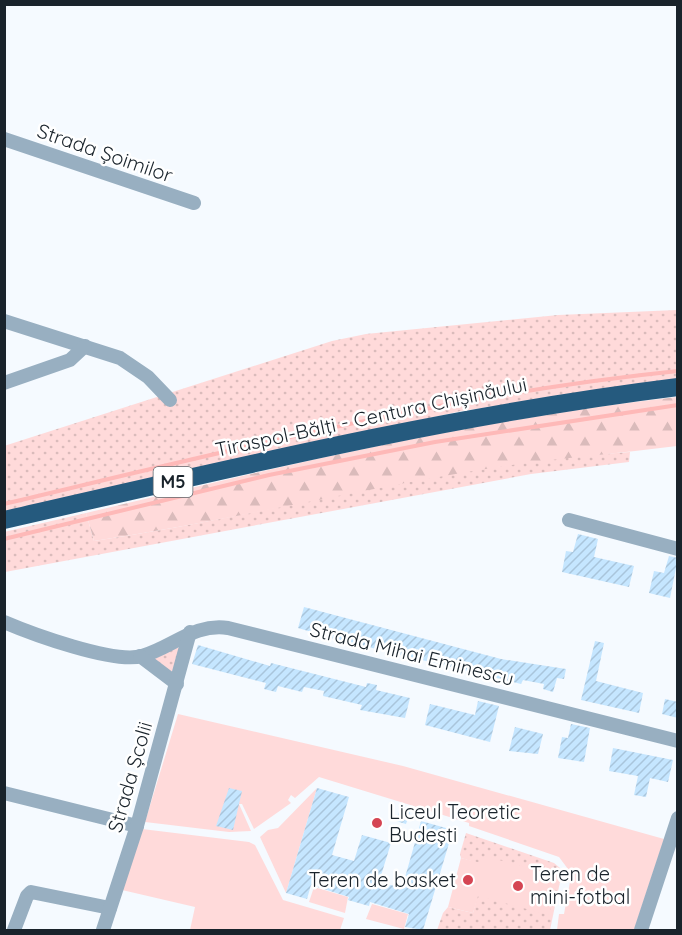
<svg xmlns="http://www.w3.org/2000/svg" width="682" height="935" font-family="Quicksand,sans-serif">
<defs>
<pattern id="grass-dots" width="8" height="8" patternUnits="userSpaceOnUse" patternTransform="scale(1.5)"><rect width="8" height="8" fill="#ffdada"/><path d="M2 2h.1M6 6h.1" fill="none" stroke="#dabbbb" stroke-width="1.8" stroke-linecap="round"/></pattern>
<pattern id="forest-firs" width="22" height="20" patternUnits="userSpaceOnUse" patternTransform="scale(1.5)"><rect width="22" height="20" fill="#ffdada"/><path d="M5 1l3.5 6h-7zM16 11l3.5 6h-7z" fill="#dabbbb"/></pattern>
<pattern id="building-hatch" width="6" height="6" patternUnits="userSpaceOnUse" patternTransform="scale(1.5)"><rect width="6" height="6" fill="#c5e6ff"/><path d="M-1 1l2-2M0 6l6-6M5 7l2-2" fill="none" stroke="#a9c5db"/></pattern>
</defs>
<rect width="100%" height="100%" fill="#f5faff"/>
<g fill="url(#grass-dots)">
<path d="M677 310V381L461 411 5 513 4 446 332 341 366 334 558 315Z"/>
<path d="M630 452 629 462 531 474 5 572 4 532 86 513 94 541C273 514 449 463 630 452Z"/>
<path d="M178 647 180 650 172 672 152 660Z"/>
<path d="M466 833 554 863 560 868 561 877 550 930H437L443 913 448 907 473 913 485 865 461 858 460 854Z"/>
</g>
<path fill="url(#forest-firs)" d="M677 397V446C616 454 554 458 492 468 359 489 227 521 94 541L86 513C282 466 477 419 677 397Z"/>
<g fill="#ffdada">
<path d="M178 714 403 766 664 839 634 930H557L559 914H564L572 871 568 869 559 857 469 826V823L319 777 295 798 291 795 288 800 291 803 254 829 242 804H239L251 831 229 832 145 822Z"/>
<path d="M317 788 286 893 260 837 268 830 278 828Z"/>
<path d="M142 829 249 842 255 845 283 900 344 918 340 930H190L195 907 122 890Z"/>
<path d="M488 857 559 876 549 915 478 896 473 913 448 907 461 858 485 864Z"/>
<path d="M314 887 348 897 345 913 309 902Z"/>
<path d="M372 904 408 914 404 929 366 919Z"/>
</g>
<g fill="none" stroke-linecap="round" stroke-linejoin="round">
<g stroke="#feb9b8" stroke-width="4">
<path d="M4 504C227 451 450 394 678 371"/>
<path d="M4 539 269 475 435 442 678 405"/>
</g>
</g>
<g fill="url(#building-hatch)">
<path d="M578 534 598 539 594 557 634 566 629 587 562 572 566 551 573 552Z"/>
<path d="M669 556 678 558 670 598 649 593 654 571 664 573Z"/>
<path d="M304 607 501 659 566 669 564 679 557 678 553 692 543 689 544 684 523 680 521 684 335 639 298 628Z"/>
<path d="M595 641 604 643 596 681 643 693 639 713 581 700Z"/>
<path d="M198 645 270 666 271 663 366 687 367 683 377 685 376 690 410 698 405 718 360 710 362 705 323 696 324 691 304 687 302 692 278 686 276 692 264 689 266 683 192 664Z"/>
<path d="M665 699 678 702V718L662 714Z"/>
<path d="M478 701 499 706 490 742 425 725 430 704 475 715Z"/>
<path d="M571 724 590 728 584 762 558 758 562 737 568 738Z"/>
<path d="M515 727 543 734 538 754 509 751Z"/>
<path d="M613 748 673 760 668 782 650 778 646 797 634 795 638 776 609 771Z"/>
<path d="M229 788 242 791 233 830 216 826Z"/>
<path d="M317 788 349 797 332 855 354 861 362 835 391 843 379 882 402 888 421 821 453 830 423 930 405 927 409 914 370 902 369 906 348 900 349 897 311 885 307 899 286 893Z"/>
<path d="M401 806 411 809 406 824 396 821Z"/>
</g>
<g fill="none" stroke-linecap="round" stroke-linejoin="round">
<g stroke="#98afc1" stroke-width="14">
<path d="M4 139 194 203"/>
<path d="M4 321 120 358 148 377 170 400"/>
<path d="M4 383 70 360 85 346"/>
<path d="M569 520 678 549"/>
<path d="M4 622C32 634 114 664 142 656 173 647 194 623 228 628L678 741"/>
<path d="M140 656 177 684"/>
<path d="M4 793 137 826"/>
<path d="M14 930 27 896 31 892 110 908"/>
<path d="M103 930 137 826 190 632"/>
<path d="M641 930 678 818"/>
</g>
<path stroke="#255a7e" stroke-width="18" d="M4 520C228 469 450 415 678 387"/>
</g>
<g fill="#d54553" stroke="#fff" stroke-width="2">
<circle cx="377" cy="823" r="6"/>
<circle cx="468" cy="880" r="6"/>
<circle cx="518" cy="886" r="6"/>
</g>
<g text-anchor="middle" stroke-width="5" stroke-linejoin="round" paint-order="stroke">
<rect fill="#fff" stroke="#5e656b" stroke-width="1.5" x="153.5" y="467" width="39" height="30" rx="4.5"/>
<g font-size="18" font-weight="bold" fill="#19232b">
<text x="173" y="488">M5</text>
</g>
<g font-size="20" fill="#19232b" stroke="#fff">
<text transform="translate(105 153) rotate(19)" y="7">Strada Șoimilor</text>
<text transform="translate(371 417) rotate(-12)" y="7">Tiraspol-Bălţi - Centura Chișinăului</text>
<text transform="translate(412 654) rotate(14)" y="7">Strada Mihai Eminescu</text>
<text transform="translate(130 777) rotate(-74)" y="7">Strada Școlii</text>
</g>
<g font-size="20" fill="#19232b" stroke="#fff" text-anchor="start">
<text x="389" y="819">Liceul Teoretic<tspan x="389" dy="23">Budești</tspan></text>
<text x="530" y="881">Teren de<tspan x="530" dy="23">mini-fotbal</tspan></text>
<text x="456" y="887" text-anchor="end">Teren de basket</text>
</g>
</g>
<rect width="682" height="935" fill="none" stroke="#19232b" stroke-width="12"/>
</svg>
